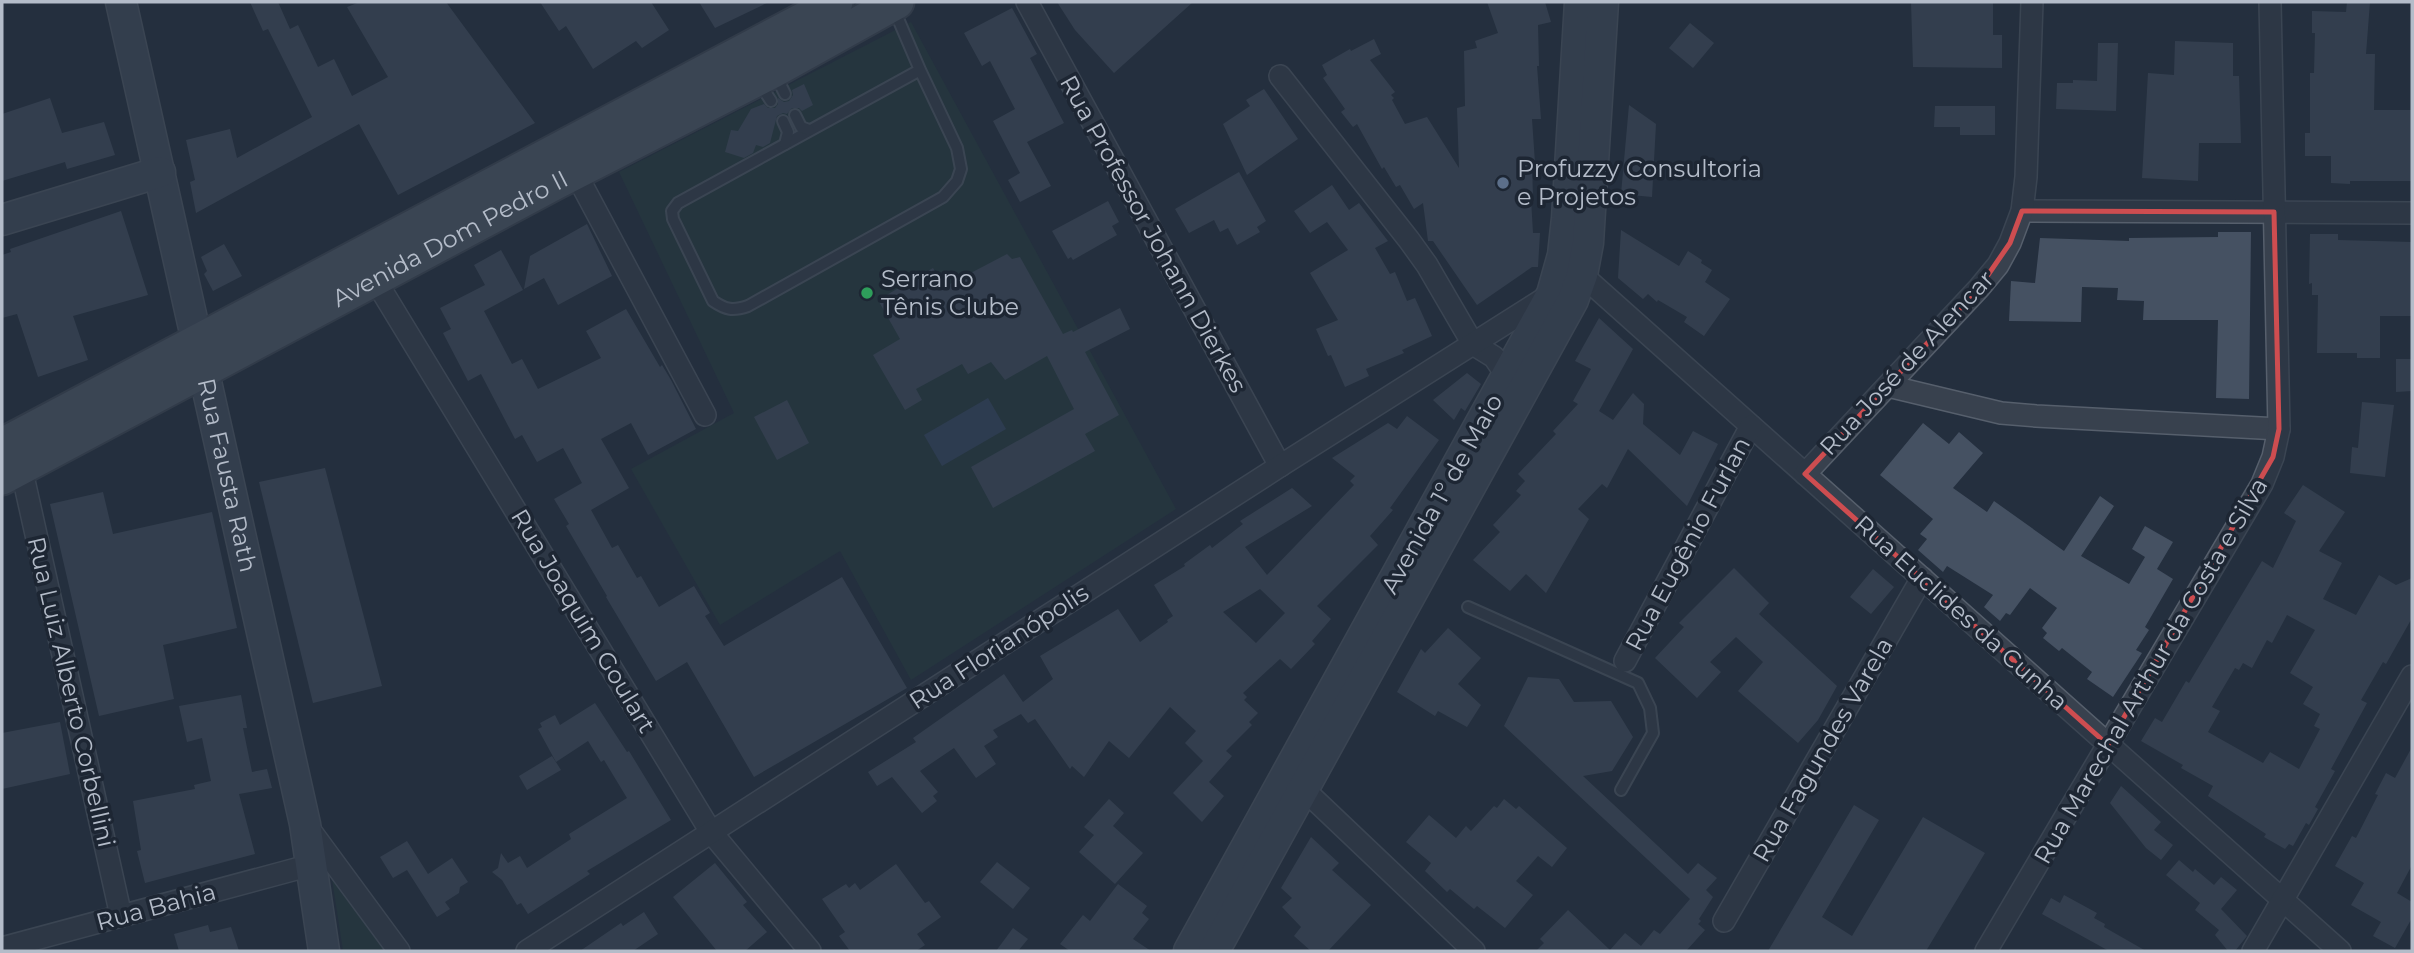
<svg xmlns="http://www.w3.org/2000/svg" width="2414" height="953" font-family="Montserrat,sans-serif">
<rect width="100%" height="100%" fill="#242f3e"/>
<g fill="#263c3f">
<path d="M911 22 1176 509 911 680 840 551 720 625 631 469 734 413 619 172Z"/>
<path d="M332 879 388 951H343Z"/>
</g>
<path fill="#394c67" d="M988 398 1006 429 942 466 924 435Z"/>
<g fill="#455162" fill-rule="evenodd">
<path d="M250 2H278L290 29 298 25 318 67 334 59 352 96 388 77 347 7 360 2H446L535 123 398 195 359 124 196 213 190 182 195 180 186 140 230 129 237 158 312 117 268 29 263 31Z"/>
<path d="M540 2H651L669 30 642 48 636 41 593 69 566 26 559 31Z"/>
<path d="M699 2H769L715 28Z"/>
<path d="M1057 2H1193L1114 73 1075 30Z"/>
<path d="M1487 2H1545L1551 22 1538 25 1539 66H1537L1541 119H1532L1535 163H1532L1533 198 1531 199 1533 233H1540L1538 267H1532L1477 305 1433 241H1428L1423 203 1414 209 1400 185 1396 187 1384 167 1382 169 1357 124 1353 127 1341 112 1345 109 1323 78 1327 75 1322 65 1350 49 1351 51 1374 39 1381 54 1370 60 1395 92 1391 95 1394 98 1392 100 1405 124 1427 117 1459 168 1457 108 1465 106 1464 51 1477 48 1475 41 1498 33Z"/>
<path d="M1911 2H1993V35H2002V68L1913 67Z"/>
<path d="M2347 2H2370L2366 54H2375L2374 110H2411L2412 181H2350V184L2331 183V156H2305V133H2310V73H2314L2315 33H2312V11L2346 12Z"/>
<path d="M1012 8 1037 54 1030 58 1064 123 1027 142 1051 186 1020 202 1008 180 1020 173 993 121 1015 109 990 61 982 66 964 33Z"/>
<path d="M1690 23 1714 43 1693 68 1669 48Z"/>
<path d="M2175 41 2233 43V76H2239L2241 143H2199L2198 181 2142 178 2148 73 2174 75Z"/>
<path d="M2098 43H2118L2116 111 2056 109 2057 83H2073V80L2097 81Z"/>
<path d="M804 84 813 105 802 111 799 108H792L787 114 783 113 777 116 770 143 763 147 756 145 753 153 744 158 725 152 731 130 738 131 751 109 764 104 768 108H775L778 104V98L784 102 789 101 793 95 792 90Z"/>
<path d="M1264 89 1298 139 1247 175 1223 124 1250 106 1246 100Z"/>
<path d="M50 98 62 133 104 122 115 155 67 169 65 162 2 181V114Z"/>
<path d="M1629 105 1656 124 1652 197 1621 194Z"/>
<path d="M1935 106H1995V135H1960V127H1934Z"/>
<path d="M1239 172 1266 221 1257 227 1260 232 1237 245 1228 228 1220 232 1214 220 1189 233 1175 209Z"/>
<path d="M1332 185 1349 210 1359 203 1388 241 1375 248 1390 274 1395 272 1407 301 1415 298 1432 336 1402 350 1404 353 1366 369 1369 376 1345 387 1331 355 1328 356 1316 329 1338 320 1310 273 1348 250 1327 222 1310 233 1294 211Z"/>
<path d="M1108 201 1119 222 1112 226 1117 235 1073 260 1071 257 1068 259 1052 231Z"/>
<path d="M121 211 148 295 73 316 88 360 38 377 17 314 2 318V255L11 252 10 249Z"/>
<path d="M587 224 612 276 558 305 544 278 524 289 530 256Z"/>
<path d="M1621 230 1679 266 1688 251 1702 260 1701 263 1712 270 1705 282 1730 299 1704 336 1684 322 1687 317 1658 300 1657 302 1648 294 1643 299 1618 278Z"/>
<path d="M2218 232H2251L2249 399 2216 398 2218 320H2143L2144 301 2117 300 2118 288 2082 287 2081 322 2009 321 2011 281 2035 283 2040 238 2129 241V238L2218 237Z"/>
<path d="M2310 234H2338V240L2412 242V316H2380V358H2357V353H2317L2318 295H2312V283L2309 284Z"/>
<path d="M224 244 242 276 213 291 204 274 207 271 201 257Z"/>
<path d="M501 250 523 290 484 311 512 364 522 359 538 389 601 358 586 331 626 309 660 367 662 365 671 380 696 429 648 455 631 423 601 439 629 488 591 510 612 548 618 545 637 578 641 576 659 607 694 586 710 613 705 616 724 646 842 577 907 688 754 777 687 662 656 681 606 597 607 596 580 550 566 526 569 524 554 499 582 483 563 448 537 462 522 435 515 439 481 374 468 381 443 333 451 329 440 308 485 285 474 265Z"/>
<path d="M1007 254 1012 259 1020 257 1063 334 1072 330 1073 332 1120 308 1130 329 1085 352 1119 415 1085 434 1095 451 993 508 971 467 1074 409 1047 356 1005 380 991 362 968 374 962 364 916 389 922 400 905 410 873 355 900 339 878 300 933 268 944 287Z"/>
<path d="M1599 318 1633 349 1599 411 1613 420 1633 393 1644 404 1643 424 1680 455 1693 431 1718 444 1687 506 1628 449 1607 488 1602 484 1578 509 1589 519 1546 593 1526 574 1510 591 1473 560 1500 532 1493 525 1521 495 1516 491 1525 481 1518 474 1556 434 1553 431 1578 404 1573 401 1591 369 1575 361Z"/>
<path d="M2396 359H2412V391L2396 392Z"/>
<path d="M1467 373 1481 384 1465 411 1461 408 1454 420 1433 400Z"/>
<path d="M787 400 809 443 777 460 754 417Z"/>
<path d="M2362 402 2394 405 2385 477 2350 473 2352 447 2358 448Z"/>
<path d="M1407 416 1439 440 1390 508 1393 510 1370 536 1378 545 1317 606 1331 619 1312 641 1315 644 1291 669 1280 659 1243 693 1247 697 1244 700 1258 713 1249 722 1252 725 1226 751 1232 756 1209 782 1224 796 1202 822 1173 793 1203 761 1185 743 1196 731 1170 707 1129 758 1109 741 1084 777 1072 766 1070 769 1035 719 1028 723 1021 714 993 730 998 737 984 746 996 764 976 778 954 748 920 771 938 792 933 796 937 801 922 813 892 777 877 786 868 772 916 742 913 738 1004 674 1023 702 1053 679 1040 656 1118 609 1140 642 1168 622 1167 620 1173 616 1154 585 1185 566 1184 564 1210 545 1212 548 1243 524 1240 521 1292 488 1312 506 1245 547 1267 575 1354 485 1350 481 1355 476 1332 458 1388 423 1397 429ZM1260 589 1285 613 1256 643 1223 612Z"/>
<path d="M1923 423 1949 444 1959 432 1983 453 1953 488 1987 512 1994 501 2064 551 2100 496 2114 506 2081 556 2129 584 2145 557 2132 549 2145 526 2173 542 2157 569 2173 579 2145 627 2149 630 2136 650 2142 653 2113 697 2087 679 2092 672 2062 648 2059 651 2043 638 2047 633 2042 628 2057 608 2030 588 2010 615 2006 613 2000 621 1984 607 1993 595 1947 566 1943 572 1918 550 1927 539 1920 534 1933 519 1880 475Z"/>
<path d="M325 468 382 686 313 703 259 482Z"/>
<path d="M2303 485 2345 512 2319 551 2342 563 2323 599 2356 615 2379 575 2396 585 2412 578V618L2386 664 2383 662 2361 700 2367 703 2331 769 2335 771 2315 807 2318 809 2309 825 2306 823 2293 846 2289 844 2285 849 2264 837 2266 834 2208 796 2213 786 2181 768 2183 765 2141 741 2155 718 2162 722 2186 681 2189 683 2262 561 2273 568 2296 521 2284 513ZM2287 615 2315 630 2290 673 2313 687 2303 704 2320 714 2314 726 2320 729 2299 769 2270 752 2263 763 2208 732 2220 711 2212 707 2235 668 2239 670 2243 663 2252 668 2267 640 2272 643Z"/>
<path d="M103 492 113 534 212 512 237 628 163 645 174 699 99 716 50 504Z"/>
<path d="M1734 568 1769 603 1759 614 1837 686 1818 720 1798 743 1738 691 1763 662 1736 637 1710 662 1721 672 1697 698 1655 658 1684 627 1679 623Z"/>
<path d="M1873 569 1894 587 1871 614 1850 597Z"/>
<path d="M1448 628 1481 658 1458 684 1481 705 1467 727 1438 711 1435 716 1397 692 1421 649 1425 653Z"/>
<path d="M1528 677 1559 679 1574 702 1611 701 1633 737 1612 771 1583 776 1688 874 1698 863 1717 878 1706 890 1713 897 1699 919 1701 921 1698 924 1705 930 1686 951H1536L1544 943 1540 939 1568 910 1610 950 1625 933 1641 946 1654 930 1660 934 1690 899 1504 726Z"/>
<path d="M241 695 247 728H243L252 772 267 769 272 788 239 794 255 854 145 883 137 851 141 850 133 801 195 789 194 785 211 781 202 738 187 742 179 706Z"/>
<path d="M595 703 627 752 629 751 671 820 587 871 590 874 528 914 521 903 517 905 502 880 492 872 498 868 501 853 508 863 520 856 527 868 571 839 569 834 627 798 604 760 601 762 588 741 556 762 538 729 542 727 540 723 555 715 560 725Z"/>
<path d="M60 722 70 774 2 789V733Z"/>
<path d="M2412 747V865L2397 893 2412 902V918L2395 948 2373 936 2381 922 2351 905 2364 883 2335 866 2352 836 2356 838 2378 795 2375 794 2386 773 2395 778Z"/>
<path d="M552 756 561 770 527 790 519 776Z"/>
<path d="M2121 786 2161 822 2154 830 2173 845 2161 860 2146 848 2110 803Z"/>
<path d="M1109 799 1124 813 1113 826 1143 853 1115 884 1079 852 1094 835 1084 827Z"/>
<path d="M1504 799 1516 809 1519 806 1567 848 1552 867 1538 856 1516 881 1533 895 1505 928 1477 906 1474 909 1450 889 1447 892 1425 871 1431 863 1406 842 1429 815 1456 838 1466 826 1471 831 1494 806 1497 808Z"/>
<path d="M1854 805 1879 820 1822 917 1852 936 1923 817 1985 853 1926 951H1768Z"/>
<path d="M1311 837 1339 863 1332 870 1371 905 1328 951H1311L1294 936 1301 927 1282 907 1292 898 1281 888Z"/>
<path d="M407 841 428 874 452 858 468 882 460 887 459 893 445 902 450 909 437 917 407 870 393 878 380 857Z"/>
<path d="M2179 860 2193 872 2195 869 2214 885 2221 877 2237 890 2221 909 2247 936 2235 951H2228L2215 935 2219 930 2195 910 2200 903 2166 875Z"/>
<path d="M997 862 1030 888 1013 909 980 882Z"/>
<path d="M715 863 747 902 743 905 767 932 745 951H717L673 897Z"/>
<path d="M896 864 925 903 929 901 941 917 917 934 925 945 916 951H850L839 936 845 932 822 899 846 884 849 888 855 883 860 890Z"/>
<path d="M1118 884 1147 906 1142 913 1149 919 1133 939 1151 951H1070L1060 944 1083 915 1090 921Z"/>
<path d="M2064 895 2097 913 2094 918 2105 924 2104 927 2146 951H2109L2042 914 2051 898 2060 903Z"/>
<path d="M644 912 658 934 633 951H580L621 923 623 926Z"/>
<path d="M208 925 210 932 231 927 239 951H179L174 934Z"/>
<path d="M1013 928 1028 939 1018 951H996Z"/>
</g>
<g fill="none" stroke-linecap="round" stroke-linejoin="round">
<g stroke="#565f6c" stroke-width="14">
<g id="lane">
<path d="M893 7 920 70 957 148 961 169 957 181 943 197 748 306C733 311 726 310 713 301L673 219 672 211 678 203 920 70"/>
<path d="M775 74 785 94"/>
<path d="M758 81 771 101"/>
<path d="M795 115 801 127 809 130"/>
<path d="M783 121 788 132 785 144"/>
<path d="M1468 607 1638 683 1650 708 1653 733 1621 790"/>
</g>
</g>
<g stroke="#565f6c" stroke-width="24">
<g id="street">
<path d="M1027 2 1280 466"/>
<path d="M1280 76 1409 240 1427 265 1473 344"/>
<path d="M575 172 705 415"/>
<path d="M2022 211 2412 213"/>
<path d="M1582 275 2340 951"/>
<path d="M374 278 711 832 810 951"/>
<path d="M1473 344 1494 357 1507 376"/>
<path d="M1888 386 2001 413 2036 416 2279 429"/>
<path d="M21 467 121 916"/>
<path d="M1805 474 1979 288 1998 265 2010 243 2022 211 2026 177 2032 2"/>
<path d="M1625 661 1751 426"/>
<path d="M1294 780 1474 951"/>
<path d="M307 826 399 951"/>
<path d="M1724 921 1922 578"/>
<path d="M2 948 311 865"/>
<path d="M527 951 1280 466 1550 295"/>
<path d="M1986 951 2262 484 2273 457 2279 429 2270 2"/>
<path d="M2253 951 2412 676"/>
</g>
</g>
<g stroke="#565f6c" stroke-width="33">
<g id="secondary">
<path id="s1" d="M121 2 305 824 324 951"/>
<path d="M2 220 160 172"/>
<path d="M1189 951 1552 294 1563 255 1567 218 1580 2"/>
<path d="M1214 951 1573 300 1582 275 1588 243 1603 2"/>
</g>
</g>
<g stroke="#414a57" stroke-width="37">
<g id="primary">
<path d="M2 445 836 2"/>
<path id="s2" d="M2 478 555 183 773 71 897 2"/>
</g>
</g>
<use href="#lane" stroke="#38414e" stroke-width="10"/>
<use href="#street" stroke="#38414e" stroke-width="21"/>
<use href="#secondary" stroke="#465061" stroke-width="30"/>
<use href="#primary" stroke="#56606e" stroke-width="33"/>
</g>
<path d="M0 0H2414V953H0ZM2022 211 2274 212 2279 429 2273 457 2108 745 1805 474 1979 288 2010 243Z" fill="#242f3e" fill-opacity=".55" fill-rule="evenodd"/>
<path fill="none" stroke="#ce4d50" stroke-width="5" stroke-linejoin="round" d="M2022 211 2274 212 2279 429 2273 457 2108 745 1805 474 1979 288 2010 243Z"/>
<circle fill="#5c6f8a" stroke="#1d2633" stroke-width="2.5" cx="1503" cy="183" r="7"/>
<circle fill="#2e9e5b" stroke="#1d2633" stroke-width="2.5" cx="867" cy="293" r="7"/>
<g text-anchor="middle" stroke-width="7" stroke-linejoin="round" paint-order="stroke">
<g font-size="24" fill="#b4bcc9" stroke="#1d2633" text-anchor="start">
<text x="1517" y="177">Profuzzy Consultoria<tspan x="1517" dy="28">e Projetos</tspan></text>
<text x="881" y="287">Serrano<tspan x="881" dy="28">Tênis Clube</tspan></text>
</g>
<g font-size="24" fill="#b4bcc9" stroke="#1d2633">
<text transform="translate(1153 234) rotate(61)" y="8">Rua Professor Johann Dierkes</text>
<text dy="8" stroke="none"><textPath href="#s2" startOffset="508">Avenida Dom Pedro II</textPath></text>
<text transform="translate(1907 363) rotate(-47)" y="8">Rua José de Alencar</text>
<text dy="8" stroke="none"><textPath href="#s1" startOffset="485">Rua Fausta Rath</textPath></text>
<text transform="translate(1442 494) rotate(-61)" y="8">Avenida 1º de Maio</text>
<text transform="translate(1688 544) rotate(-62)" y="8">Rua Eugênio Furlan</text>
<text transform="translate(1961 613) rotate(42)" y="8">Rua Euclides da Cunha</text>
<text transform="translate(583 621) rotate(59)" y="8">Rua Joaquim Goulart</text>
<text transform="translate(999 647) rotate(-33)" y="8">Rua Florianópolis</text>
<text transform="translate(2151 671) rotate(-60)" y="8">Rua Marechal Arthur da Costa e Silva</text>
<text transform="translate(71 692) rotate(77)" y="8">Rua Luiz Alberto Corbellini</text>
<text transform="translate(1823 750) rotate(-60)" y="8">Rua Fagundes Varela</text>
<text transform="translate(156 907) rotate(-15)" y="8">Rua Bahia</text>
</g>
</g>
<rect width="2414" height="953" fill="none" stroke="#b4bcc9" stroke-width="7"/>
</svg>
